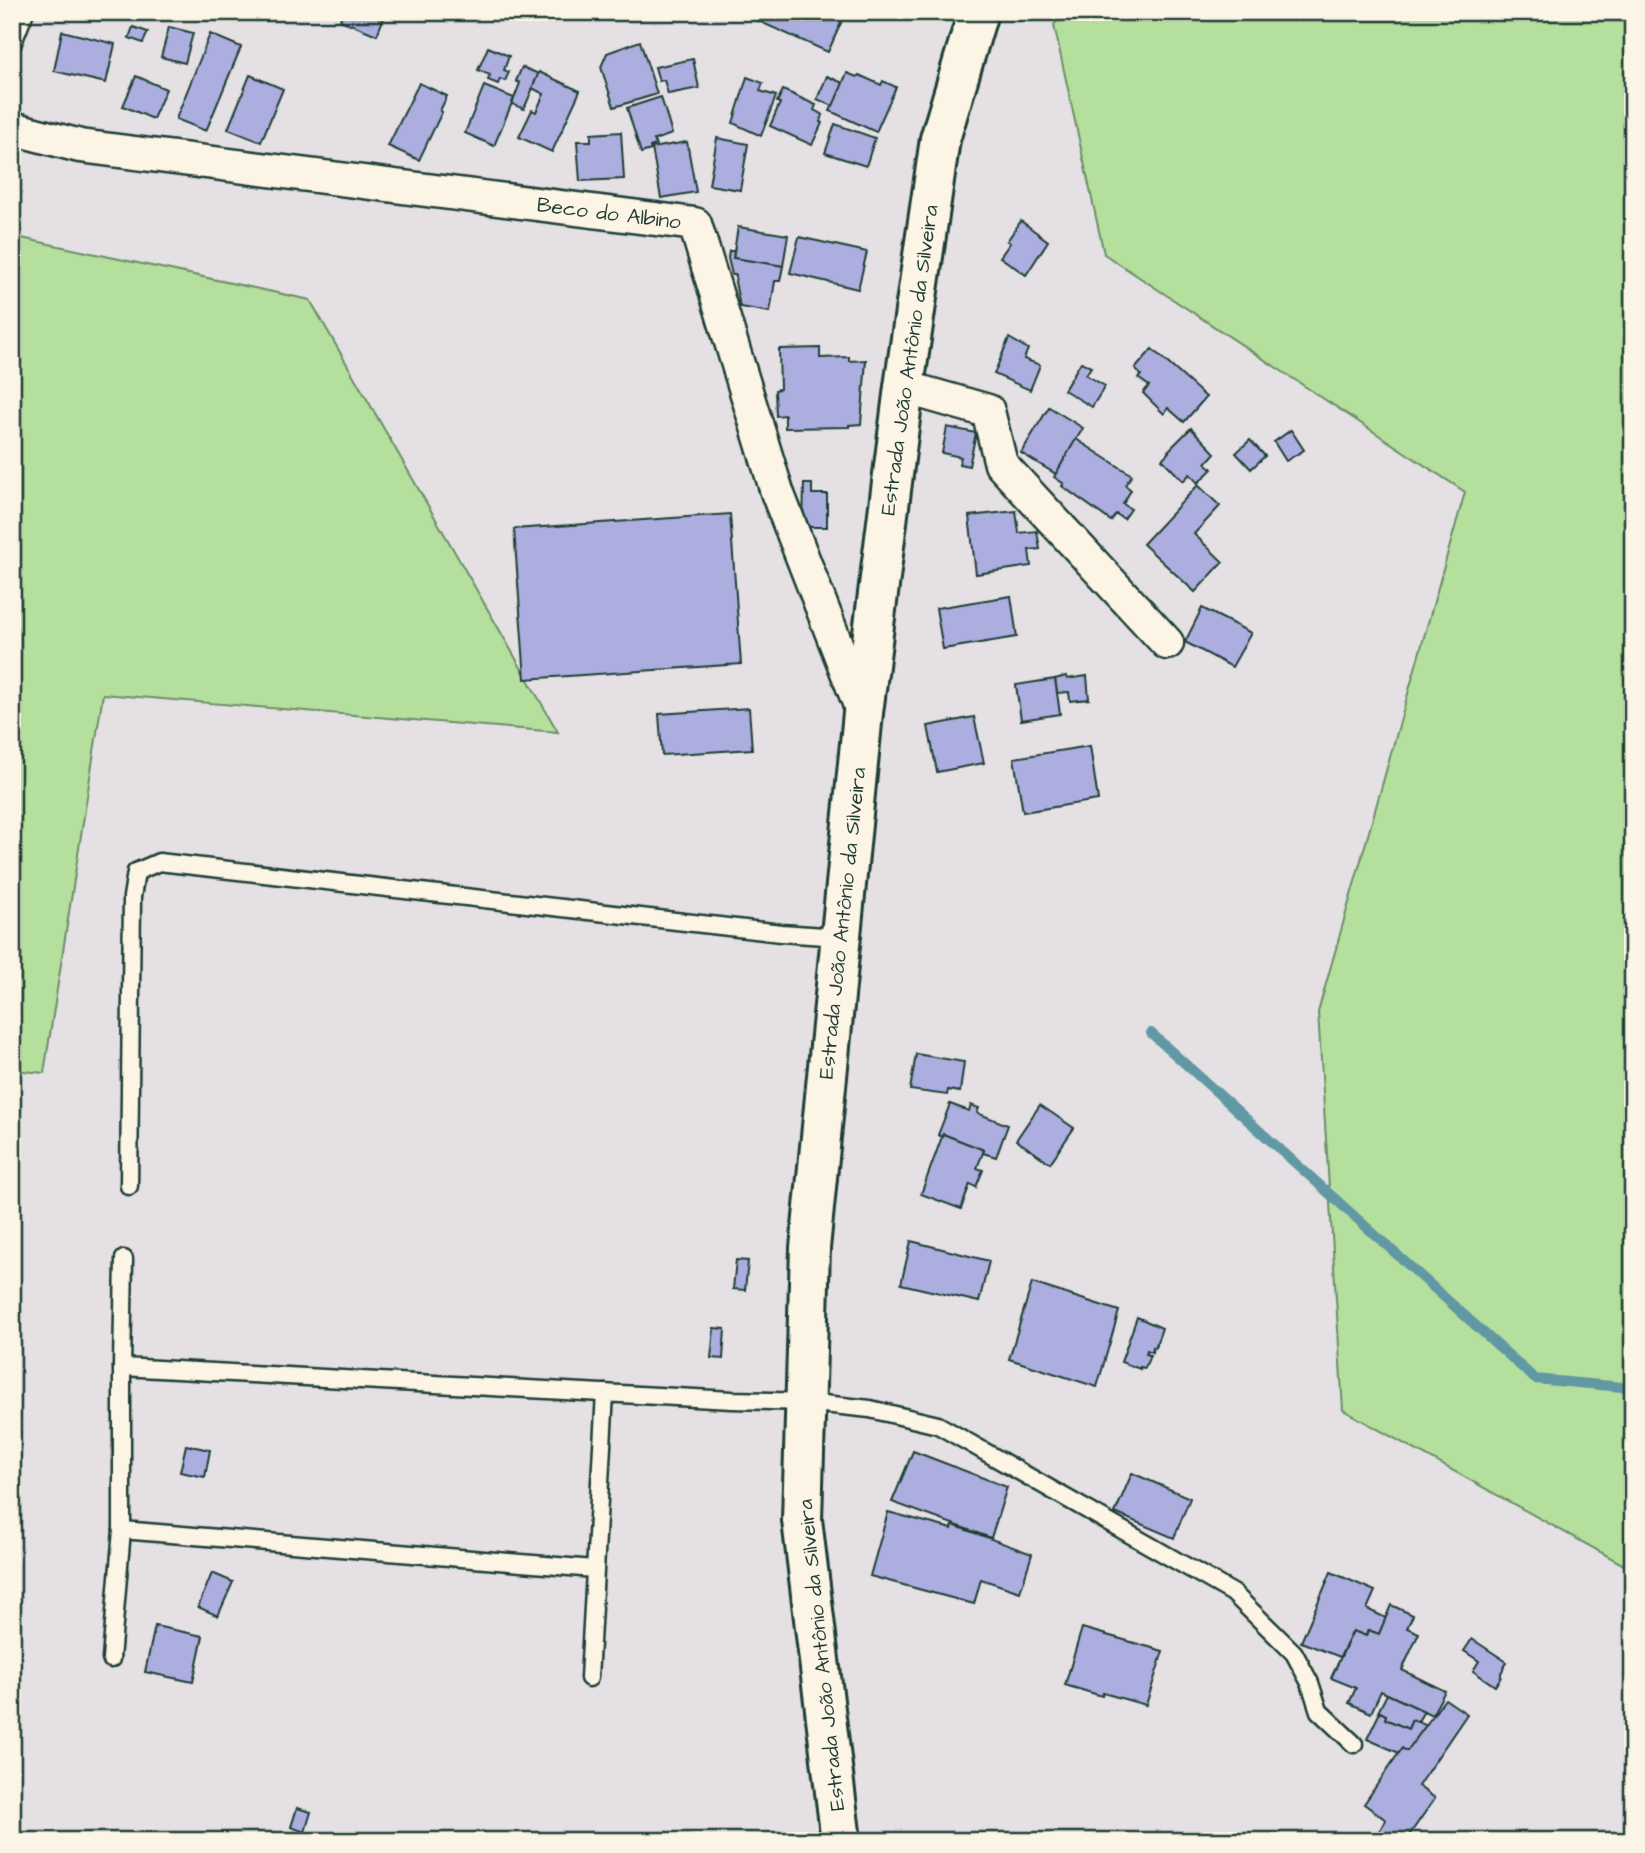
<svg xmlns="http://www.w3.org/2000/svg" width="1645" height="1853" font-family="'Architects Daughter',sans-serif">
<rect width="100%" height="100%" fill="#e4e0e3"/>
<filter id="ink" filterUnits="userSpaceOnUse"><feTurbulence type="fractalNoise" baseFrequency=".0143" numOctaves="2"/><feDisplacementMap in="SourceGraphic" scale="14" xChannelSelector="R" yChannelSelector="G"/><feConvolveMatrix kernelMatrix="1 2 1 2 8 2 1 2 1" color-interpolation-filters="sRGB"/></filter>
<g filter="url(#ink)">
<g fill="#b5df9d" stroke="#6a8e68" stroke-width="2">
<path d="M1064 12H1633V1570L1343 1410 1318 1012 1465 492 1104 254 1054 25Z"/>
<path d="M12 236 310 300 558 732 103 694 44 1073 12 1070Z"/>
</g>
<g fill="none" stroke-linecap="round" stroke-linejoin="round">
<path stroke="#6198a4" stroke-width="10" d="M1151 1033 1535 1379 1633 1388"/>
</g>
<g fill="#abaedf" stroke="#1f3d34" stroke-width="2">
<path d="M343 12H386L377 35 340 20Z"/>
<path d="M738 12H846L828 52Z"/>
<path d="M133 27 148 32 143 43 129 38Z"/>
<path d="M169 27 193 33 185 63 161 57Z"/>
<path d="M62 31 115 44 106 83 54 71Z"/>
<path d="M210 34 241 47 206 131 176 119Z"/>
<path d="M640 41 657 94 614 107 601 67 607 53Z"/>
<path d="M488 47 509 56 504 70 509 72 505 81 500 79 498 84 488 80 490 75 478 70Z"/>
<path d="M693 59 699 88 668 94 664 80 659 81 655 67Z"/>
<path d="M522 67 539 74 524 109 512 104 520 83 516 81Z"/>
<path d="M539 72 580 91 552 152 519 137 532 110 536 112 544 94 532 88Z"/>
<path d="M847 73 857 77 859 75 881 85 883 81 896 87 876 132 830 111Z"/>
<path d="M250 75 283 89 261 142 228 129Z"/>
<path d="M136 76 166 89 153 119 123 106Z"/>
<path d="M827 76 843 83 833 106 817 99Z"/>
<path d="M747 77 763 83 760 91 776 96 761 136 733 123Z"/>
<path d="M419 83 447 96 440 111 442 112 419 160 388 146Z"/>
<path d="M484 86 514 98 494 146 465 133Z"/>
<path d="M783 90 816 105 814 110 823 115 820 122 822 123 812 145 770 126 780 103 777 102Z"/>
<path d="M661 97 672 134 654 140 656 145 650 147 651 150 641 153 627 108Z"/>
<path d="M835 124 875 138 866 166 825 153Z"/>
<path d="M621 132 624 179 580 181 577 141H591V134Z"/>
<path d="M717 138 748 144 740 190 709 185Z"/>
<path d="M687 142 696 192 661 198 652 148Z"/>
<path d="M1021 221 1048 241 1026 275 1000 257 1010 243 1007 241Z"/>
<path d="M738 227 788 235 783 266 733 258Z"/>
<path d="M799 237 867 252 858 289 790 273Z"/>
<path d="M729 251H734L733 258 783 266 780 281H775L770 312 740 307 735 282 736 275H732L728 258Z"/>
<path d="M1009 338 1028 349 1024 359 1040 365 1030 390 994 374Z"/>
<path d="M820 348V358L849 357V361L866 360 861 424 849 425V427L785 428V415L776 416 775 390 780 389 779 349Z"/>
<path d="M1152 349 1206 397 1184 422 1168 408 1164 414 1143 393 1149 386 1138 378 1141 375 1135 369Z"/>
<path d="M1081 362 1091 367 1086 375 1105 386 1092 407 1064 390Z"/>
<path d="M1049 407 1083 428 1056 474 1021 453Z"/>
<path d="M947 427 976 433 969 466 959 464 961 457 942 453Z"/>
<path d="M1191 428 1215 453 1206 463 1212 469 1198 483 1190 474 1183 481 1162 459 1169 452 1168 451Z"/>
<path d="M1291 430 1304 450 1286 461 1274 442Z"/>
<path d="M1076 439 1132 475 1125 485 1131 490 1123 504 1131 509 1124 519 1116 514 1111 521 1062 486 1064 484 1054 477Z"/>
<path d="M1250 440 1265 456 1251 469 1236 453Z"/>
<path d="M804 484H812V494H827V527H803Z"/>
<path d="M1198 485 1220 506 1194 534 1223 562 1195 592 1143 544Z"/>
<path d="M1016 511 1019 533 1037 531 1040 549 1029 550 1031 566 976 574 969 516Z"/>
<path d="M730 514 741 664 525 679 514 529Z"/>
<path d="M1011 596 1017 637 943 649 936 608Z"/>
<path d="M1202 608 1251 633 1232 667 1185 642Z"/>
<path d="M1066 676 1067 679 1087 676 1089 699 1070 701 1069 692 1057 693 1055 679Z"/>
<path d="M1055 679 1060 714 1021 720 1016 685Z"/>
<path d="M749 708 752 749 662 755 659 714Z"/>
<path d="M974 717 984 763 937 772 928 726Z"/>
<path d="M1090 746 1098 800 1023 812 1014 758Z"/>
<path d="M916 1054 964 1062 960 1092 948 1090 947 1095 910 1090Z"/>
<path d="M950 1104 969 1111 971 1105 979 1108 977 1113 1008 1125 996 1157 983 1153 984 1150 943 1134 942 1137 938 1135Z"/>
<path d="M1040 1105 1074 1128 1050 1163 1016 1140Z"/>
<path d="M943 1134 984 1150 977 1168 983 1170 976 1187 970 1184 961 1209 921 1194Z"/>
<path d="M911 1241 989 1261 979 1302 901 1284Z"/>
<path d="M736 1260 748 1261 745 1290 733 1289Z"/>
<path d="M1032 1283 1119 1311 1097 1387 1009 1359Z"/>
<path d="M1137 1317 1162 1328 1155 1348 1153 1347 1152 1352 1147 1350 1146 1354 1150 1355 1145 1368 1140 1367V1369L1121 1362Z"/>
<path d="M714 1328 725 1329 723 1359 711 1358Z"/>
<path d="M186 1445 210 1450 205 1477 180 1472Z"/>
<path d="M913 1451 1007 1487 991 1538 892 1502Z"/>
<path d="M1132 1473 1190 1498 1174 1538 1115 1513Z"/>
<path d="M888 1512 952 1529 953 1525 1032 1554 1020 1592 981 1579 974 1604 870 1576Z"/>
<path d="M1331 1572 1375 1591 1367 1609 1386 1618 1379 1634 1368 1630 1366 1636 1353 1631 1340 1657 1301 1642Z"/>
<path d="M212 1573 233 1582 218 1616 198 1607Z"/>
<path d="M1391 1605 1413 1615 1407 1628 1419 1633 1402 1670 1445 1691 1432 1715 1381 1691 1371 1713 1349 1703 1356 1688 1331 1678 1353 1631 1366 1636 1368 1630 1379 1634Z"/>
<path d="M155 1626 203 1636 193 1682 145 1672Z"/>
<path d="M1082 1628 1163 1651 1146 1705 1103 1693 1102 1696 1065 1685Z"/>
<path d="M1472 1639 1507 1662 1501 1673V1677L1495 1686 1473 1671 1479 1661 1464 1651Z"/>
<path d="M1387 1694 1424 1711 1417 1723 1412 1720 1408 1729 1385 1719 1386 1715 1378 1712Z"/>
<path d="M1445 1699 1467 1714 1418 1786 1435 1798 1405 1841H1376L1374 1839 1386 1820 1364 1804 1402 1748 1407 1751Z"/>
<path d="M1380 1712 1386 1715 1385 1719 1408 1729 1412 1720 1426 1725 1407 1751 1402 1748 1399 1753 1367 1739Z"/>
<path d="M297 1808 311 1812 305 1832 291 1827Z"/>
</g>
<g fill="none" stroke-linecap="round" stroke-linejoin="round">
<g stroke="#1f3d34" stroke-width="21">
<g id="service">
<path d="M12 45 25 12"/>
<path d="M129 1186 132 897 136 872 159 862 781 933 839 937"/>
<path d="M124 1259 122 1367 732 1400 805 1402 870 1409 938 1425 1233 1593 1294 1653 1310 1683 1319 1711 1354 1744"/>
<path d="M122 1367V1530"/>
<path d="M111 1659 122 1530 594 1569"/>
<path d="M589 1678 605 1393"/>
</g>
</g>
<g stroke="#1f3d34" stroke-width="37">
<g id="minor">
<path d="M12 128 80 146 695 224 777 492 863 713"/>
<path d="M904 387 988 411 1001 464 1167 643"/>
</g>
</g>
<g stroke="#1f3d34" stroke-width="44">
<path id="secondary" d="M841 1841 802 1520 810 1248 863 713 904 387 940 139 978 12"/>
</g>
<use href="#service" stroke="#fcf5e5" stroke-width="16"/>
<use href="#minor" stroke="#fcf5e5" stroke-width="32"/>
<use href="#secondary" stroke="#fcf5e5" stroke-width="38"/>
</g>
</g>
<g text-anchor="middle" stroke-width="5" stroke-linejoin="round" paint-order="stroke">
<g font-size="21" fill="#1f3d34" stroke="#fcf5e5">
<text transform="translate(609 213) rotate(7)" y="7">Beco do Albino</text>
<text transform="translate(909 360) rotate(-82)" y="7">Estrada João Antônio da Silveira</text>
<text transform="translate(842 923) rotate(-84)" y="7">Estrada João Antônio da Silveira</text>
<text transform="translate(821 1655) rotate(-96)" y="7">Estrada João Antônio da Silveira</text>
</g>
</g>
<rect width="1645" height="1853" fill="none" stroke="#fcf5e5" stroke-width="42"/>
<rect x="21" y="21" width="1603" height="1811" fill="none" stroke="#1f3d34" stroke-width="2.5" filter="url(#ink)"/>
</svg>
